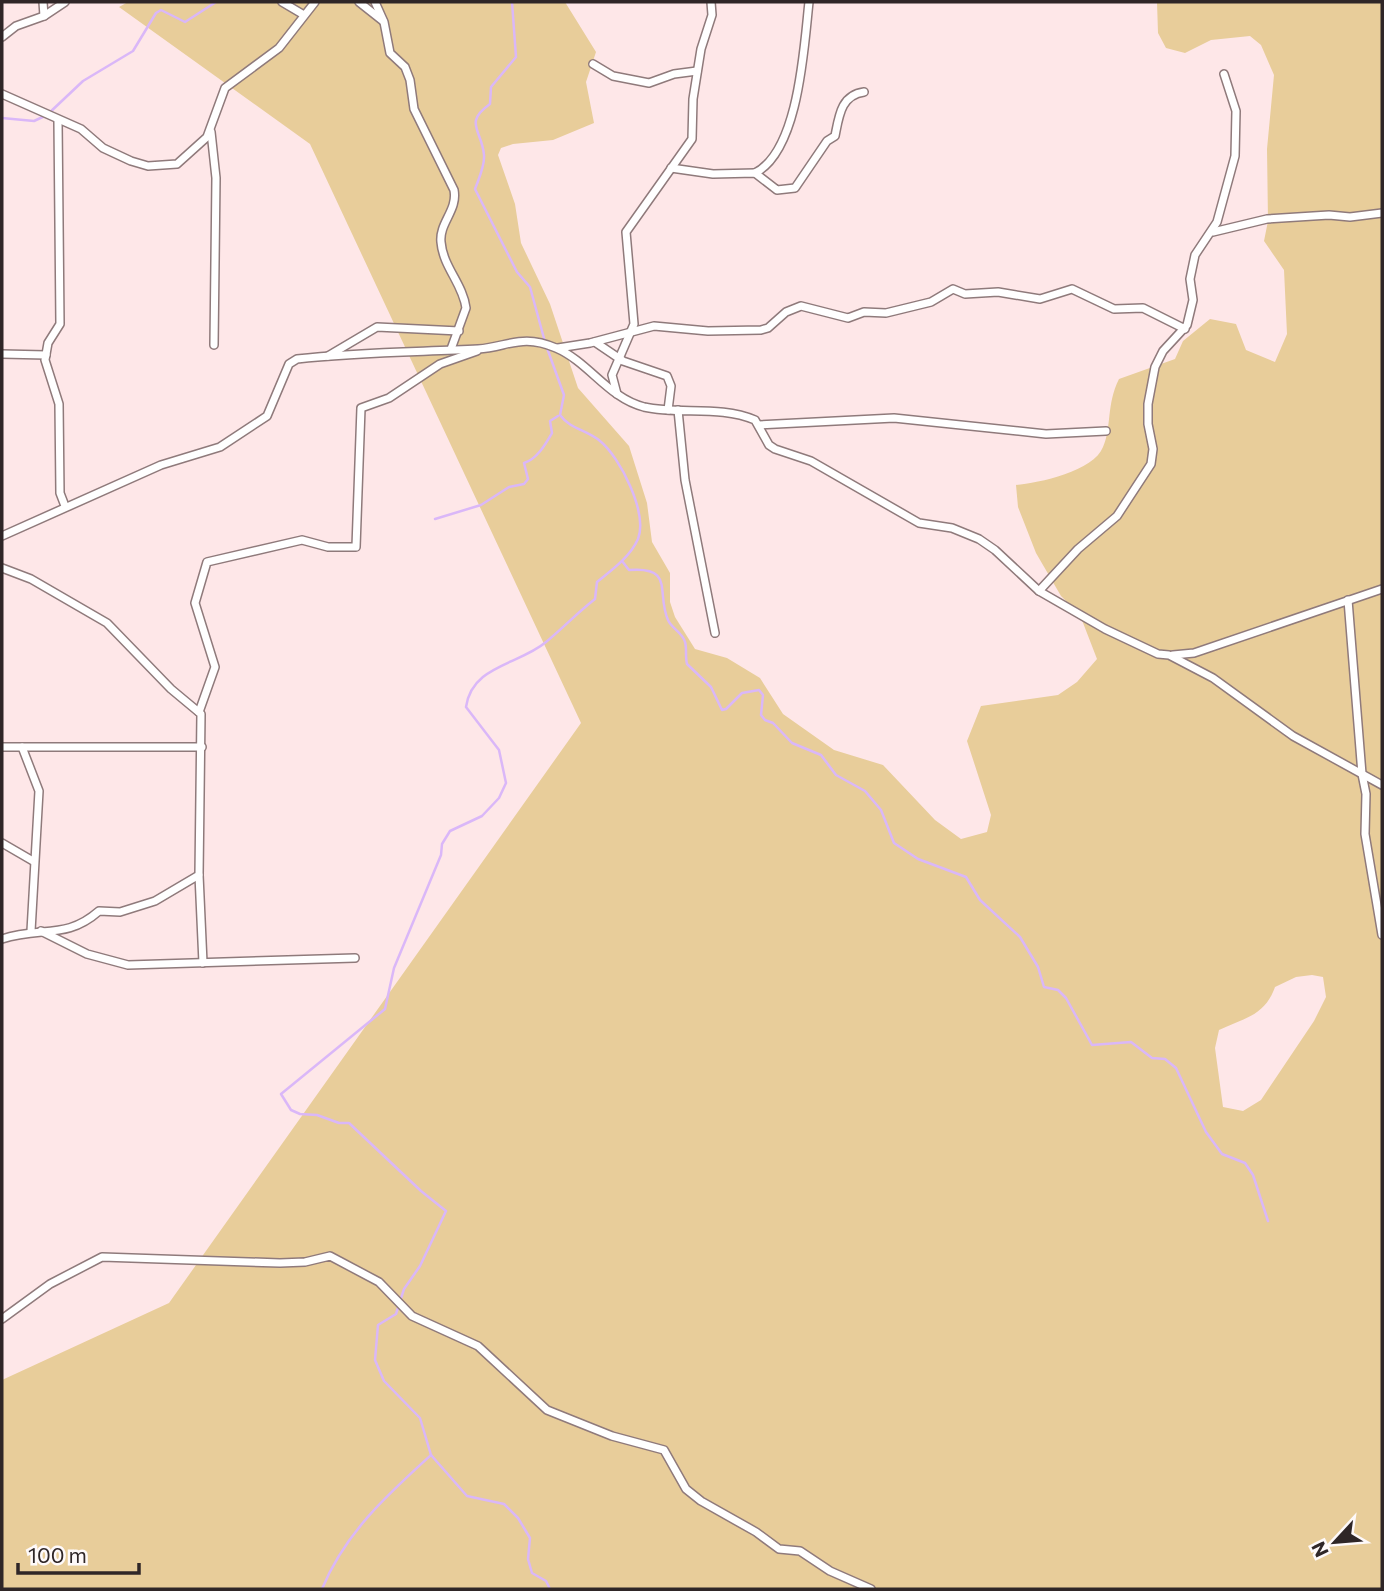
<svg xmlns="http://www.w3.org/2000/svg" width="1384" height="1591" font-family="Commissioner,sans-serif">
<rect width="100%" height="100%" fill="#fee7e8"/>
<path fill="#e8cd9a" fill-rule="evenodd" d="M128 2H565L596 52 586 82 594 123 553 140 513 144 501 148 498 155 515 204 521 243 550 304 578 388 629 446 647 503 652 542 670 573V602L675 617 695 649 727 658 760 678 783 714 834 750 883 765 935 820 961 839 987 832 991 815 967 741 981 706 1058 695 1077 682 1097 659 1080 615 1061 596 1036 553 1018 507 1016 485C1039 483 1094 471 1103 447 1112 427 1106 405 1119 379L1175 359 1183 341 1210 319 1236 324 1246 350 1275 362 1287 334 1284 270 1264 241 1268 221 1267 149 1274 75 1261 45 1250 36 1211 40 1185 53 1166 48 1158 33 1157 2H1382V1589H2V1380L169 1303 581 723 310 144 119 7ZM1312 975 1323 977 1326 997 1314 1021 1261 1100 1243 1111 1223 1107 1215 1048 1219 1030C1244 1018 1265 1016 1275 987L1296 977Z"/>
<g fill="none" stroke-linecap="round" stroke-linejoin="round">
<g stroke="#dab7f8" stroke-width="2.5">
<path d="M512 2 516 57 491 87 490 104C463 123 482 130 484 155 485 166 479 178 475 189L517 272 530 287 545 342"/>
<path d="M2 118 34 121 47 115 83 81 133 51 156 13 161 10 185 22 216 2"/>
<path d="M435 519 481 505 509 487 524 484 528 479 524 463C537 459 545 445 552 433L550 421 558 416"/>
<path d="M622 561 629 570C675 566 656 593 668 620 672 629 682 632 685 642 687 648 685 656 687 664L711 687 722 710 726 709 742 693 759 690 763 695 761 715 765 720 773 723 792 743 821 755 836 775 865 791 881 810 894 843 918 859 966 877 980 900 1020 937 1038 967 1044 987 1058 990 1066 998 1092 1045 1131 1042 1152 1058 1165 1059 1176 1068 1206 1132 1222 1154 1245 1163 1253 1175 1268 1221"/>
<path d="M431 1455 467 1496 504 1504 518 1518 530 1538 528 1559 532 1573 546 1581 550 1589"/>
<path d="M322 1589C345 1533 387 1495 431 1455L420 1418 384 1381 375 1360 378 1325 396 1314 404 1289 420 1266 446 1211 421 1191 349 1123H339L317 1115 300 1114 291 1110 281 1094 385 1009 394 968 441 855 442 844 450 831 482 816 499 798 506 783 499 750 466 707C472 665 519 665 546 642 563 628 577 613 595 599L597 582C612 570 630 557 638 539 648 513 620 457 600 441 587 430 570 429 560 415L564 395 547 348"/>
</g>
<g stroke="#8f7a7b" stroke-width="10">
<g id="street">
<path d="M43 2 44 16"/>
<path d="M282 2 304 15"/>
<path d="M359 2 383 21"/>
<path d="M375 2 384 22 390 53 405 67 410 80 414 109 454 190C458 210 439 223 441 242 443 267 463 284 466 308L451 349"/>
<path d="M2 37 16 26 44 16 65 2"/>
<path d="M593 64 613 76 649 83 674 74 697 71"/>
<path d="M2 94 81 129 103 148 131 161 148 166 177 164 207 137 225 88 279 48 315 2"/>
<path d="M58 121 60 324 48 343 45 360 59 404 60 493 65 506"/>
<path d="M211 132 216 178 214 345"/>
<path d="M671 168 713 174 755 173 777 190 795 188 827 141 835 136C839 116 841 95 864 92"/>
<path d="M755 173C799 151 804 47 809 2"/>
<path d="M1213 232 1267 219 1329 215 1350 217 1382 213"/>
<path d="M595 342 623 361 667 376 671 386 668 410"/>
<path d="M558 348 590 343 654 326 708 331 761 330 768 328 786 312 801 306 848 318 864 312 886 313 931 302 953 289 965 294 998 292 1040 299 1072 289 1114 309 1143 308 1185 329"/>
<path d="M2 354 46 355"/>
<path d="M328 356 377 327 459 331"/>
<path d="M617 394 612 375 634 324 626 232 692 139 693 99 701 49 712 15 711 2"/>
<path d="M678 410 685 480 715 633"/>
<path d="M759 425 894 418 1046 434 1106 431"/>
<path d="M2 536 161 465 220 447 267 416 289 364 297 359C357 352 418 352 478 349 508 347 522 333 556 348 589 362 608 398 644 407 680 415 720 405 755 420L769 445 775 449 811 461 919 523 952 528 979 539 995 550 1039 591 1105 629 1158 654 1169 655 1213 678 1293 736 1382 785"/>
<path d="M2 568 31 579 107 623 171 689 201 714 199 875 155 901 120 912 99 911C66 940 42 926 2 939"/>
<path d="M1039 591 1078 549 1117 516 1151 464 1153 449 1148 424V404L1155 367 1163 351 1187 325 1193 300 1190 279 1195 255 1217 222 1235 156 1236 111 1224 74"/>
<path d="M1348 600 1362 774 1366 794 1365 834 1382 935"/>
<path d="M1173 655 1194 653 1382 589"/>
<path d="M199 712 215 667 195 603 207 562 302 540 328 547H356L361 408 389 398 440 364 477 351"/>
<path d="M2 747H202"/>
<path d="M22 747 39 791 31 931"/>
<path d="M2 843 33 861"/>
<path d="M199 875 203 963"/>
<path d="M41 931 87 954 128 965 355 958"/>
<path d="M2 1319 50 1284 102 1257 280 1263 305 1262 330 1256 379 1282 412 1316 478 1346 547 1410 612 1436 664 1450 686 1489 701 1501 756 1532 779 1549 800 1551 830 1571 871 1589"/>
</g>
</g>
<use href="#street" stroke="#fff" stroke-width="7"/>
</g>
<rect width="1384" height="1591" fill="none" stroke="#2f2627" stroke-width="7"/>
<g transform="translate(1335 1542) rotate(244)" stroke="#fef9f9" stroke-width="5" paint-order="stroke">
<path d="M0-5L12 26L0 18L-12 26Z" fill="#2f2627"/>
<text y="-10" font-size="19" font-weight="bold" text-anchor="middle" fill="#2f2627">N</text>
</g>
<path d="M18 1563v10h121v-10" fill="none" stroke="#2f2627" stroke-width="3.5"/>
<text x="28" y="1563" font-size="21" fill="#2f2627" stroke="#fef9f9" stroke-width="5" paint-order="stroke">100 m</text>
</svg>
